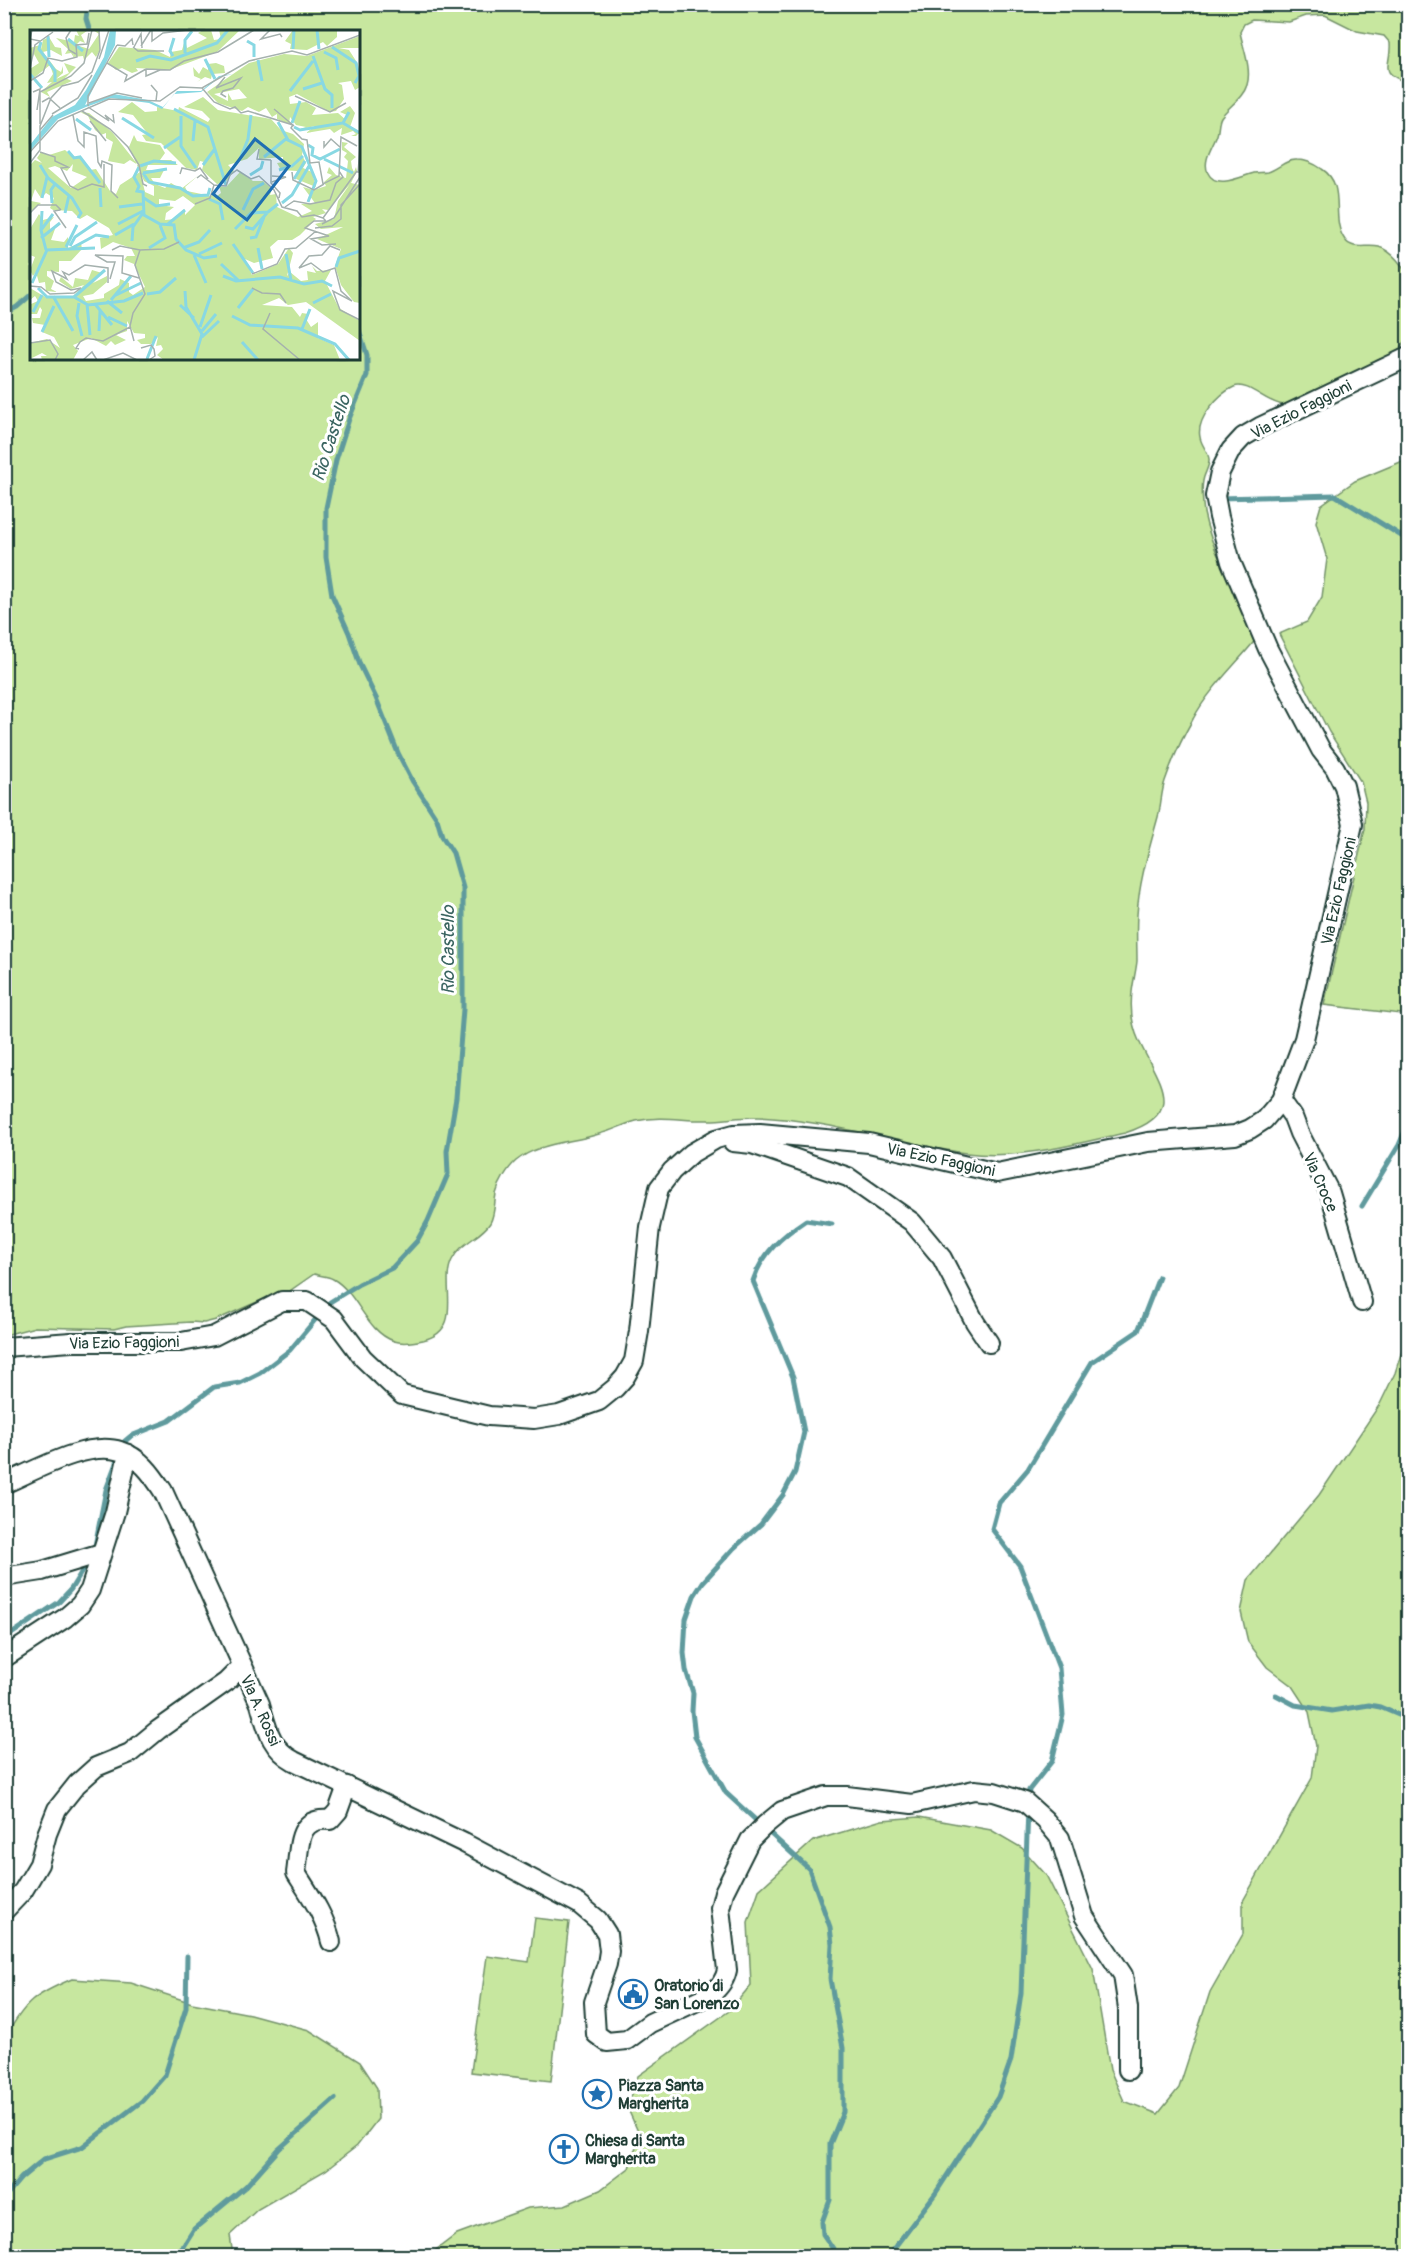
<svg xmlns="http://www.w3.org/2000/svg" width="1413" height="2261" font-family="Pangolin,sans-serif">
<rect width="100%" height="100%" fill="#fff"/>
<filter id="ink" filterUnits="userSpaceOnUse"><feTurbulence type="fractalNoise" baseFrequency=".0167" numOctaves="2"/><feDisplacementMap in="SourceGraphic" scale="12" xChannelSelector="R" yChannelSelector="G"/><feConvolveMatrix kernelMatrix="1 2 1 2 8 2 1 2 1" color-interpolation-filters="sRGB"/></filter>
<g filter="url(#ink)">
<g fill="#c7e79f" stroke="#73926a" stroke-width="1.5" fill-rule="evenodd">
<path d="M4 5H1408V83C1376 71 1392 67 1390 43L1384 36 1357 31 1325 15 1306 16 1289 22 1252 20 1244 24 1240 32C1243 48 1252 69 1247 85 1243 98 1229 106 1221 117 1218 122 1219 129 1217 135 1213 147 1202 160 1208 173 1216 190 1242 176 1254 173 1258 172 1263 173 1268 172 1278 169 1286 159 1297 160 1306 160 1315 164 1322 169 1348 186 1329 218 1345 240 1353 251 1367 244 1379 247 1392 251 1405 267 1408 279V336L1396 354 1378 360 1356 374 1284 405C1267 404 1248 381 1234 387 1218 394 1196 419 1200 437 1201 445 1208 451 1209 459 1210 467 1204 473 1203 481 1201 490 1203 504 1204 513 1213 557 1239 595 1261 633 1239 662 1210 687 1193 719 1182 738 1172 761 1165 781 1161 793 1161 806 1158 817 1149 850 1139 881 1137 915 1136 930 1137 946 1137 961 1136 971 1133 982 1132 992 1130 1009 1132 1026 1139 1041 1158 1082 1188 1113 1125 1133 1073 1144 1020 1160 966 1153 896 1144 829 1120 758 1117 742 1116 725 1120 709 1120 683 1121 664 1115 636 1121 624 1124 612 1131 599 1134 572 1143 539 1142 516 1161 507 1169 499 1183 496 1194 494 1204 495 1214 490 1223 481 1237 460 1243 452 1260 439 1285 466 1330 423 1340 414 1342 403 1344 394 1341 366 1332 358 1293 333 1279 328 1276 320 1276 314 1274L288 1292 264 1299 216 1320 204 1323 191 1322 126 1326 114 1329 35 1327 5 1335ZM32 32H358V358H32Z"/>
<path d="M1403 461 1408 467V1013L1401 1014 1324 1005 1365 829 1366 802 1361 782 1329 732 1279 634 1307 622 1322 597 1327 559 1316 522 1321 505 1355 481Z"/>
<path d="M1408 1332V2256H428L457 2234 528 2208 565 2205 600 2190 629 2168 640 2136 627 2107 638 2076 729 2011 751 1985 748 1922 759 1890 813 1841 882 1820 919 1817 991 1830 1022 1848 1046 1875 1093 1969 1110 2070 1124 2101 1158 2114 1179 2088 1210 1992 1243 1934V1901L1312 1778 1316 1746 1309 1712 1292 1686 1267 1667 1248 1642 1241 1612 1248 1580 1319 1495 1380 1404 1395 1373Z"/>
<path d="M535 1918 569 1922 551 2081 471 2072 487 1956 529 1962Z"/>
<path d="M72 1979 131 1983 192 2003 250 2014 309 2030 360 2062 377 2088 378 2119 357 2146 326 2170 258 2209 230 2235 233 2256H5V2038C25 2002 34 1995 72 1979Z"/>
</g>
<g fill="none" stroke-linecap="round" stroke-linejoin="round">
<g stroke="#5e9a9d" stroke-width="5">
<path d="M88 4 86 19 90 32"/>
<path d="M4 314 17 307 32 294"/>
<path d="M1220 498 1335 495 1408 540"/>
<path d="M1362 1206 1399 1145 1408 1124"/>
<path d="M832 1224 806 1220C782 1236 762 1253 753 1281L793 1377 804 1432 795 1472 783 1495 761 1524 733 1549 703 1582 694 1596 686 1619 684 1653 686 1670 693 1693 692 1711 695 1737 726 1793 809 1869 830 1927 832 1944 830 1979 843 2048V2112L830 2144V2200L822 2222 823 2234 838 2256"/>
<path d="M125 1441 131 1436 169 1421 214 1387 240 1383 260 1373 290 1350 330 1302 359 1284 392 1268 417 1241 428 1221 448 1174 447 1151 456 1098 463 1009V888L453 853 442 836 437 819 413 782 398 753 376 698 360 665 349 633 332 595 326 557V508L336 460 349 419 367 375V355L358 327"/>
<path d="M95 1546 106 1490 118 1458"/>
<path d="M4 1639 59 1602 71 1589 87 1563"/>
<path d="M1276 1695 1295 1705 1332 1711 1369 1705 1380 1707 1408 1719"/>
<path d="M1028 1800 1029 1790 1052 1761 1063 1715 1059 1668 1020 1566 992 1529 999 1503 1028 1469 1092 1362 1138 1331 1159 1277"/>
<path d="M4 2198 21 2178 44 2159 82 2147 142 2101 165 2075 186 2008 187 1956"/>
<path d="M177 2256 194 2229 246 2186 279 2149 335 2099"/>
<path d="M888 2256 935 2194 998 2097 1011 2060 1021 1993 1028 1809"/>
</g>
<g stroke="#1f3d34" stroke-width="22">
<g id="minor">
<path d="M1281 1100 1293 1117 1299 1133 1330 1193 1362 1302"/>
<path d="M733 1142 752 1144 848 1177 912 1222 942 1258 975 1322 989 1343"/>
<path d="M4 1347 71 1342H181L214 1336 282 1301H307L334 1319 363 1358 402 1395 489 1416 534 1419 559 1415 599 1401 615 1388 625 1377 634 1361 639 1331 650 1227 659 1188 672 1171 692 1153 716 1139 734 1134 760 1133 869 1143 997 1173 1148 1142 1235 1135 1250 1129 1264 1120 1281 1100 1304 1039 1353 824 1344 786 1335 768 1321 750 1268 649 1231 562 1219 517 1215 496 1220 472 1231 450 1243 437 1260 427 1408 357"/>
<path d="M4 1484C34 1471 88 1440 120 1451 140 1457 152 1474 163 1491L260 1704C267 1728 270 1748 294 1761L464 1843 579 1904 598 1920 607 1934 609 1951 607 1964 594 2002 596 2034 607 2042 627 2040 650 2023 712 1994C720 1986 725 1980 727 1970L720 1908 724 1892 750 1840 765 1825 782 1811 826 1796H847L912 1804 974 1790 994 1792 1025 1802 1045 1820 1060 1838 1084 1916 1123 1975 1128 2008V2070"/>
<path d="M4 1577 42 1571 101 1553"/>
<path d="M4 1658 65 1618 80 1605 90 1590 115 1512 128 1454"/>
<path d="M4 1911 23 1891 39 1864 47 1834 57 1809 77 1784 96 1767 130 1753 158 1730 226 1682 241 1667"/>
<path d="M331 1942C325 1916 310 1895 296 1873 300 1847 296 1816 330 1820L338 1811 347 1786"/>
</g>
</g>
<use href="#minor" stroke="#fff" stroke-width="18"/>
</g>
</g>
<defs>
<g id="civic-ring" transform="scale(1.5)"><circle r="9.5" fill="#fff" stroke="#1f6fb2" stroke-width="1.5"/><path d="M-.6-6.5H3V-4.5H.6V-3L4-1V1h2V6H-6V1h2V-1L-.6-3ZM-1.2 2.5V6h2.4V2.5Z" fill="#1f6fb2"/></g>
<g id="sight-ring" transform="scale(1.5)"><circle r="9.5" fill="#fff" stroke="#1f6fb2" stroke-width="1.5"/><path d="M0-6L1.8-2.2L6-1.7L2.9 1.2L3.7 5.4L0 3.3L-3.7 5.4L-2.9 1.2L-6-1.7L-1.8-2.2Z" fill="#1f6fb2"/></g>
<g id="church-ring" transform="scale(1.5)"><circle r="9.5" fill="#fff" stroke="#1f6fb2" stroke-width="1.5"/><path d="M-1.2-6h2.4v3.5h3.3v2.4h-3.3V6h-2.4V-.1h-3.3v-2.4h3.3Z" fill="#1f6fb2"/></g>
</defs>
<g fill-rule="evenodd">
<use href="#civic-ring" x="633" y="1994"/>
<use href="#sight-ring" x="597" y="2094"/>
<use href="#church-ring" x="564" y="2149"/>
</g>
<g text-anchor="middle" stroke-width="6" stroke-linejoin="round" paint-order="stroke">
<g font-size="16" fill="#1f3d34" stroke="#fff">
<text transform="translate(1301 409) rotate(-27)" y="6">Via Ezio Faggioni</text>
<text transform="translate(1338 891) rotate(-77)" y="6">Via Ezio Faggioni</text>
<text transform="translate(941 1159) rotate(12)" y="6">Via Ezio Faggioni</text>
<text transform="translate(1321 1182) rotate(66)" y="6">Via Croce</text>
<text transform="translate(124 1342) rotate(-1)" y="6">Via Ezio Faggioni</text>
<text transform="translate(261 1710) rotate(66)" y="6">Via A. Rossi</text>
</g>
<g font-size="16" font-weight="bold" fill="#1f3d34" stroke="#fff" text-anchor="start">
<text x="654" y="1991">Oratorio di<tspan x="654" dy="18">San Lorenzo</tspan></text>
<text x="618" y="2091">Piazza Santa<tspan x="618" dy="18">Margherita</tspan></text>
<text x="585" y="2146">Chiesa di Santa<tspan x="585" dy="18">Margherita</tspan></text>
</g>
<g font-size="18" font-style="italic" fill="#396460" stroke="#fff">
<text transform="translate(331 438) rotate(-72)" y="6">Rio Castello</text>
<text transform="translate(448 950) rotate(-90)" y="6">Rio Castello</text>
</g>
</g>
<g transform="translate(30 30)">
<rect width="330" height="330" fill="#fff"/>
<path d="M46 0 57 1 51 5 55 13 50 11 46 15 59 19 69 4 63 0H69L70 20 66 27 62 22 54 30 53 26 43 27 44 23 43 26 41 23 35 24 38 19 26 8 44 12 45 5 49 6ZM173 0H181L184 10 191 9 189 0H210L187 22 139 40 106 38 108 41 102 43 92 38 86 40 78 33 89 17 125 20 140 27 141 22 152 20 155 10 157 18 177 8 168 3ZM263 0H307V7L297 16 293 12 277 20 260 19 261 14 255 11ZM330 6V18H309L319 20 328 34 330 57 325 60 321 51 308 53 312 55 314 69 306 81 300 82 267 64 259 67 260 74 276 72 286 78 282 85 308 83 316 90 317 85 310 82 320 76 325 83 320 97 330 102 326 106H321L326 104 323 101 311 105 312 98 304 103 300 99 276 103 285 96 267 100 276 97 266 95 260 87 259 94 247 89V84L242 87 236 78 229 82 218 77 212 81 188 73 177 62 219 33 254 24 277 26ZM209 59 217 68 202 70 198 63V71L184 64ZM19 7 25 17 31 18 32 26 21 20 13 22 26 39 31 42 33 36V43L26 49 39 43 34 33 46 37 35 48 42 51 17 62 20 67 11 62 22 52 17 53 23 44 20 35 0 51V39L9 33 4 24 0 34V18L10 15 11 19 13 10ZM186 33 194 36 195 43 182 44 181 49 175 47 167 52 171 49 164 46 163 37 169 44 173 37 178 40V34ZM173 67 188 80 241 89 251 100 263 104 274 114 272 125 276 133 273 138 282 142 286 157 266 149 267 141 251 140 247 133 253 132V127L229 129V118L217 129 198 135 204 141 195 153 187 154 172 140 174 132 170 131 167 140 156 138 131 113 116 111 112 105 118 104 103 85 88 82 102 72 115 82 127 81V77L148 81 149 77 178 92 180 89 172 81 154 77ZM50 82 59 83 82 102 108 135 100 130 94 134 78 131 83 112 76 108V103L71 105 65 100 58 86ZM104 105 107 111 130 115 135 123 130 130H141L148 135H118L116 140H134L130 148H121L125 154 135 158 141 153 151 159 169 145 155 157 157 161 181 166 183 160 187 166 191 163 189 156 196 157 210 142 223 151H233L242 159 240 165 246 164 247 177 268 187 282 181 271 174 285 173 273 157 284 160 296 156 294 152 302 145 297 143 299 137 306 145 316 148 318 131 314 127 317 123 312 120V112L318 113 314 117 326 127 321 131 322 138 324 142 326 137 327 141 321 153 330 155V273L324 272 311 255 305 236 311 219 287 209 313 197 291 199 285 194 304 189 308 171 320 154 298 180 292 179 296 183 283 187 286 189 270 205 262 210H248L240 217 243 228 224 233 215 229 222 245 248 234 259 218 263 223 257 246 260 242 271 251 278 250 277 241 286 243 282 236 287 241 301 240 295 251 309 278 330 291V311L276 272 258 275 249 268 232 275 262 277 270 287 272 283 278 284 276 289 281 297 288 292V308L304 315 310 330H134L127 325 133 319 131 315 126 316 128 307 121 314H111L107 310 115 308V304L104 303 97 291V301L86 305 96 310 85 315 81 311 76 316 61 308 43 315 48 321 43 330H12L11 326H17L12 323 0 329V313L17 309 30 318 24 307 12 302 15 295 3 293 2 288H10L12 280 10 277 7 284H1V274L8 271 5 266 0 270V258L17 268 42 267 54 255 41 259 29 251 31 247 43 257 45 248 58 250 62 240 72 243 63 253 77 246V252L63 264 53 266 56 271 74 268V264L89 255 90 249 99 253V262L103 265 115 257 104 234 94 230 97 226H105L101 218 83 212 71 219 70 208 83 205 79 198 57 185 50 189 42 181 23 180 20 178 24 168 16 163 11 168 5 159 1 171 11 173 0 182V135L5 130 12 133 7 128 11 122 19 125 35 120 43 127H51L60 140 66 139 80 161 86 164 90 155 110 142 115 162 124 166V156L114 151 99 117ZM43 134 42 141 57 147 41 158 18 138 25 136 37 141ZM153 166 165 175 155 185V179L146 189 135 190 136 183 144 177 129 175V169L145 171ZM9 184 13 190 24 187 20 192V199H25L21 210 34 212 38 207V218L51 213 52 219 41 231H29V242L17 241V246L24 251 21 259 27 262 16 261 15 252 9 253 6 242 3 246 0 240 5 227 0 225V199Z" fill="#c7e79f" fill-rule="evenodd"/>
<path d="M80 0H86L85 15 55 75 84 64 118 70 133 77 147 61H171L189 46 203 44 190 47 171 62 144 64 132 79 119 73 81 68 56 77 28 89 0 121V115L22 87 45 75 56 60 74 27Z" fill="#88d8e3"/>
<path fill="none" stroke="#88d8e3" stroke-width="3" d="M287 0 289 19M18 6 19 27M38 9 53 21M217 11 224 15V27M11 12 9 19 25 41V52M302 17 326 33 329 46 325 53M263 19 264 0M294 22 306 28 308 40M155 23V10L162 1M143 26 140 21 144 8M283 26 295 59 302 65V78M175 29 185 49M228 30 232 51M106 31 120 26 141 30 187 13 198 0M0 44 12 58M273 59 292 53M260 61 283 31M144 79 178 97 196 155M151 86V116L166 138M92 88 124 108M46 89 61 100M248 92 258 110 272 117 286 151 278 172M262 93 270 71M313 93 330 103M264 97 270 100 313 93 319 82M163 111 165 91M278 115 283 118 282 125 290 129 310 119M134 118 150 107M38 121 44 128 50 127 70 153M234 127 257 108M210 129 218 109 221 85M294 129 323 143M10 135 18 148 42 168 51 183 48 188M173 135 184 120M110 136 124 131 146 133M109 137 104 147 109 156 107 161 113 162 114 185 130 194 144 195 146 209 156 220 174 228 187 226M249 140 262 136 273 126M113 143 119 152 150 158 163 166 178 165 180 158M113 143 137 139M220 145 231 138 233 131M264 149 275 131M70 158 71 177M12 168 17 147M114 168 126 176 140 174M179 169 190 174 193 190M22 173 21 160 25 154M252 173 262 165 279 136M89 177 112 174M213 180 223 159 234 153M35 183 39 165M88 194 113 181M138 194 155 180M215 197 223 199 237 183M205 199 221 183 238 182 248 174M11 200 12 181M85 205 104 194M11 208 30 193M220 208 226 207 234 187M102 211 103 197 113 183M203 214 223 243M40 216 45 207 67 192M36 217 47 195M42 218 66 205 79 207M119 218 135 208 130 195M153 218 169 212 180 200M228 218 232 239M16 220 11 200 23 184M169 224 192 213M256 224 261 250M164 225 176 253M191 234 208 250M306 237 309 228 330 221M193 246 206 251 250 247 274 254 292 251 302 256M2 253 17 220 65 218M8 258 17 267H44L58 275 94 271 113 263M155 261 156 277 172 304 164 330M117 264 130 262 146 248M23 266 43 301M84 266 111 253M44 267 75 240M81 270 101 246M77 271 92 283M49 273 47 286 52 306M283 273 301 264M57 274 60 305M65 274 82 295M150 275 164 288M208 278 223 259M3 282 12 265M202 286 220 295 268 298 305 314 319 330M78 287 97 296M170 297 181 265M272 299 280 279M69 301 70 281M172 301 186 284M12 302 24 276M172 307 189 291M212 312 228 330M117 329 126 306"/>
<path fill="none" stroke="#a5b1ae" stroke-width="1.5" d="M2 0 0 9 10 11M41 0 36 8 39 20 46 24M122 0V11L133 3 158 0M240 0 231 9 250 4 252 7M87 15 95 16 102 9 103 15M111 16 121 0M103 17 108 21H134M104 17 111 4 112 18M69 29 79 0M77 33 97 45 95 51 116 39M0 38 5 15 23 2M116 39 140 40 154 31 188 22 224 0M116 39V46L130 40M195 47 186 58 211 48 203 58 193 61 191 64 196 67M0 51 13 43 18 28 32 31 47 27 46 15 57 14 59 3M121 55 127 62 126 71M172 58 184 72 200 79 205 77 211 83 218 81 263 95 261 98 272 109 277 110 280 133 289 132 293 154 309 146 311 107 327 116M3 62 10 59 7 80M265 66 300 82 316 73M12 72 19 68 30 78M59 73 87 63 112 68M58 76V66L87 15M58 77 79 91 75 85 84 92 83 84M244 79 264 96M52 81 80 99 98 117 109 135 113 154 117 156M22 84 48 68 62 45M43 85 48 111 54 117V102L66 106 68 132 71 137 72 131 82 135 81 161 88 168M60 91 76 111M10 94V62L41 46 54 33 62 0M10 100 23 85M294 111V117L301 109 311 118M229 119 227 129 241 130M0 122 28 91 79 69 130 71 150 57 172 58 219 31 262 21 277 25 330 5M10 122 25 127V131L38 137 31 138 40 156 48 160 62 154 74 157V134M241 130V153L250 163 249 168M0 133 10 120V96L21 68 32 56 48 52 62 42 70 20 69 0M262 142 263 150 284 160 294 154M328 143 330 117M150 144 152 138 165 141 170 138 178 149M167 148 171 145 184 155M242 152 256 147 242 146M184 155 196 156 200 145 207 140 221 149 229 146 244 160 252 177 267 181 272 187 284 185 293 188M165 174 180 168 184 155M255 177 264 171 280 174 300 170 306 153 313 147 309 141M30 180 24 181 36 198M0 183 8 175H26L31 180M296 191H284L275 198 299 206 281 209 292 215 306 214M296 191 293 188 327 141M292 194 304 188 330 147M285 198 302 196 311 189V175L330 154M82 220 90 216 110 220 134 219 149 212M310 220 300 216 292 225 279 226 269 238 281 233 293 242 305 238 311 261 322 271 303 261 310 280 330 290M222 244 247 234 255 219 266 218 286 201M80 249 85 232H77L65 225 93 226 92 243 109 248M0 256 11 257 20 264 44 263 51 258 41 260 26 252 22 241 37 249 33 242 39 245 55 235 78 238V253M222 258 232 263 250 264 256 273M240 283 233 299 270 330M104 311 100 296 103 283 115 264 105 235 110 220M0 313 20 310 28 324 25 330M111 318 121 315 124 319 125 326 119 330M49 319 46 318 50 312 56 308 73 311 100 297M53 330 62 322 67 330M73 330 93 323 107 330"/>
<path fill="#1f6fb2" fill-opacity="0.15" stroke="#1f6fb2" stroke-width="3" d="M225 109 259 136 217 190 183 164Z"/>
<rect width="330" height="330" fill="none" stroke="#1f3d34" stroke-width="3"/>
</g>
<rect width="1413" height="2261" fill="none" stroke="#fff" stroke-width="24"/>
<rect x="12" y="12" width="1389" height="2237" fill="none" stroke="#1f3d34" stroke-width="2" filter="url(#ink)"/>
</svg>
